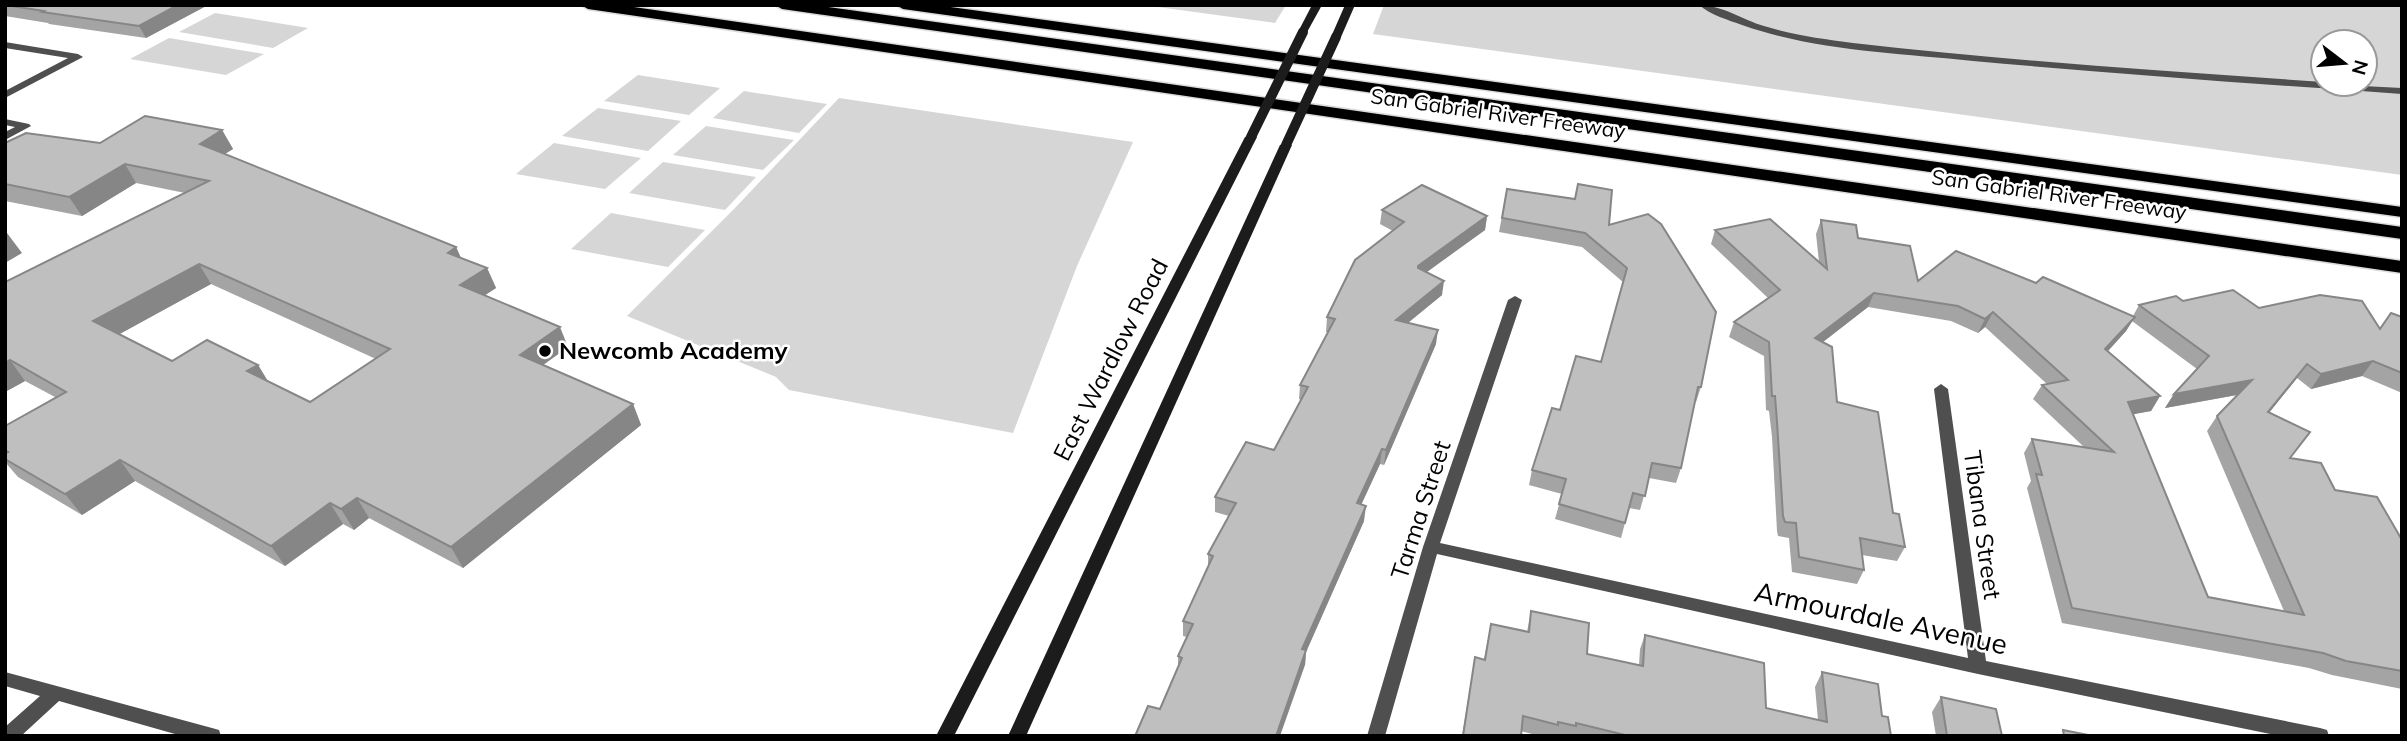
<svg xmlns="http://www.w3.org/2000/svg" width="2407" height="741" font-family="Mulish,sans-serif">
<rect width="100%" height="100%" fill="#fff"/>
<g fill="#d6d6d6" fill-rule="evenodd">
<path d="M1143 5H1286L1275 23Z"/>
<path d="M1384 5H2402V175L1373 34ZM2323 42H2365V84H2323Z"/>
<path d="M215 13 308 28 273 48 179 32Z"/>
<path d="M169 38 264 54 226 75 130 59Z"/>
<path d="M638 75 720 88 689 115 604 101Z"/>
<path d="M744 91 827 104 799 133 713 118Z"/>
<path d="M839 98 1133 142 1077 266 1013 433 789 390 776 377 627 316 734 209Z"/>
<path d="M598 108 681 121 648 151 562 136Z"/>
<path d="M706 126 794 140 763 170 673 155Z"/>
<path d="M554 143 641 158 605 189 516 174Z"/>
<path d="M663 162 756 177 725 210 629 193Z"/>
<path d="M611 213 705 230 668 267 571 249Z"/>
</g>
<g fill="none" stroke-linecap="round" stroke-linejoin="round">
<g stroke="#dbdbdb" stroke-width="3">
<g id="motorway">
<path d="M581 5H620L2402 261V273L588 9Z"/>
<path d="M775 5H814L2402 227V239L782 9Z"/>
<path d="M896 5H936L2402 207V217L903 9Z"/>
</g>
</g>
<g fill="#4f4f4f" fill-rule="evenodd">
<path d="M1699 5C1722 5 1743 20 1764 26 1793 35 1823 39 1853 43 2009 61 2166 71 2323 82V84L2402 88V94C2259 84 2116 74 1973 61 1896 53 1816 51 1742 25 1728 20 1711 15 1699 5Z"/>
<path d="M5 119 29 124 31 126 5 140V132L15 127 5 125Z"/>
</g>
<g fill="#4f4f4f" fill-rule="evenodd">
<path d="M5 42 78 54 83 57 5 98V91L68 58 5 48Z"/>
<path d="M1515 296 1522 300 1440 543 1968 658 1934 389 1941 384 1948 389 1986 661 2320 728 2327 730 2329 736H2280L1978 674 1437 554 1385 736H1367L1423 547 1508 300Z"/>
<path d="M5 672 212 728 219 730 221 736H182L59 701 21 736H5V727L40 696 5 686Z"/>
</g>
<g fill="#1c1c1c" fill-rule="evenodd">
<path d="M1312 5H1322L1306 34H1300L1298 32Z"/>
<path d="M1345 5H1355L1341 37 1332 39 1331 37Z"/>
<path d="M1251 134 1257 137 954 736H936L1245 137Z"/>
<path d="M1286 142 1292 145 1026 736H1008L1280 145Z"/>
</g>
<use href="#motorway" fill="#000" fill-rule="evenodd"/>
<g stroke="#1c1c1c" stroke-width="10">
<path d="M1251 137 1303 32"/>
<path d="M1286 145 1336 37"/>
</g>
</g>
<g fill="#a4a4a4" fill-rule="evenodd">
<path d="M5 5H208L146 38 49 24 48 23 5 16Z"/>
<path d="M222 130 233 149 225 154 456 247 461 258 487 268 496 288 485 295 568 347 543 365 633 404 641 425 463 568 369 518 354 530 343 524 285 566 135 481 82 515 18 477 5 462V426L55 397 25 381 5 392V282L185 193 136 183 82 216 5 201V143H100ZM211 284 376 359 310 402 268 381 258 365 172 361 119 334Z"/>
<path d="M1578 184 1609 225 1701 387 1696 402 1695 401 1681 468 1676 483 1649 478 1640 510 1629 508 1621 538 1555 519 1562 494 1529 485 1532 470 1560 410 1601 362 1623 282 1582 247 1499 232 1507 189 1575 199Z"/>
<path d="M1382 210 1487 216 1485 230 1426 272 1442 295 1408 323 1436 344 1384 465 1380 464 1361 505 1364 521 1306 652 1305 665 1160 709 1178 667V656L1187 637 1183 636V621L1208 568V554L1229 516 1215 512V497L1274 450 1301 400 1299 399 1300 385 1328 332H1326L1327 317 1393 231 1380 224Z"/>
<path d="M1821 220 1858 238 1918 281 2036 283 2133 316 2139 305 2183 301 2259 308 2379 329 2391 313 2402 317V393L2362 376 2311 389 2297 378 2269 413 2290 458 2402 540V689L2332 675 2309 668 2062 623 2027 488 2031 481 2024 453 2032 439 2084 447 2033 399 2042 385 2047 384 1985 327 1978 333 1951 321 1868 307 1823 342 1837 402 1893 513 1905 547 1897 561 1862 555 1864 570 1857 584 1792 572 1789 538 1778 536 1777 531 1772 437 1769 411 1766 410 1764 356 1729 337 1734 322 1768 298 1711 244 1715 230 1819 262 1816 234ZM2132 321 2197 369 2174 394 2165 408 2237 395 2217 416 2207 431 2284 611 2208 597 2133 414 2151 411 2160 396 2108 351 2126 331Z"/>
<path d="M1531 611 1587 654 1639 665 1640 649 1645 635 1766 708 1818 720 1815 687 1822 672 1882 716 1891 736H1539L1521 731V736H1462L1475 657 1484 659 1491 624 1527 632Z"/>
<path d="M1941 697 2002 736H1936L1932 712Z"/>
</g>
<g fill="#868686">
<path d="M178 5H208L146 38 139 26Z"/>
<path d="M222 130 233 149 211 162 200 144Z"/>
<path d="M125 164 136 183 82 216 69 197Z"/>
<path d="M1487 216 1485 230 1416 280 1418 266Z"/>
<path d="M7 233 22 253 5 263V235Z"/>
<path d="M456 247 465 267 448 253Z"/>
<path d="M199 264 211 284 107 341 93 321Z"/>
<path d="M487 268 496 288 470 305 460 285Z"/>
<path d="M1444 281 1442 295 1394 334 1396 320Z"/>
<path d="M1874 293 1868 307 1810 352 1815 338Z"/>
<path d="M1993 312 1985 327 1978 333 1985 319Z"/>
<path d="M2135 317 2126 331 2097 363 2105 349Z"/>
<path d="M560 327 568 347 529 375 520 355Z"/>
<path d="M1438 330 1436 344 1384 465 1386 450Z"/>
<path d="M10 360 25 381 5 392V363Z"/>
<path d="M2373 361 2362 376 2311 389 2321 374Z"/>
<path d="M2307 364 2297 378 2257 427 2268 412Z"/>
<path d="M258 365 270 385 247 371Z"/>
<path d="M2252 380 2242 394 2165 408 2174 394Z"/>
<path d="M2160 396 2151 411 2119 417 2128 402Z"/>
<path d="M633 404 641 425 463 568 451 547Z"/>
<path d="M1382 449 1380 464 1355 518 1357 503Z"/>
<path d="M120 460 135 481 82 515 65 494Z"/>
<path d="M357 498 369 518 354 530 341 509Z"/>
<path d="M330 503 343 524 285 566 271 546Z"/>
<path d="M1366 506 1364 521 1306 652 1305 665 1280 736H1276L1302 649Z"/>
</g>
<g fill="#bfbfbf" stroke="#868686" stroke-width="2" fill-rule="evenodd">
<path d="M5 5H178L139 26 42 12 44 11Z"/>
<path d="M145 116 222 130 200 144 456 247 448 253 487 268 460 285 560 327 520 355 633 404 451 547 357 498 341 509 330 503 271 546 120 460 65 494 5 459V453L8 452 5 450V426L66 392 10 360 5 363V282L209 181 125 164 69 197 5 184V143L26 133 100 143ZM199 264 390 349 310 402 247 371 258 365 207 340 172 361 93 321Z"/>
<path d="M1578 184 1612 190 1609 225 1648 214 1661 224 1716 312 1701 387H1698L1681 468 1652 463 1645 496 1633 493 1625 523 1559 504 1566 479 1532 470 1552 408 1560 410 1576 356 1601 362 1627 268 1585 233 1502 218 1507 189 1575 199Z"/>
<path d="M1422 185 1487 216 1418 266V268L1444 281 1396 320 1438 330 1386 450 1382 449 1357 503 1366 506 1302 649 1306 650 1276 736H1135L1148 706 1160 709 1182 658 1178 656 1193 624 1183 621 1213 556 1208 554 1236 503 1215 497 1246 442 1274 450 1308 387 1300 385 1335 319 1327 317 1355 260 1404 222 1382 210Z"/>
<path d="M1770 219 1827 269 1821 220 1856 225 1858 238 1910 246 1918 281 1956 251 2036 283 2043 277 2135 317 2105 349 2160 396 2128 402 2208 597 2304 615 2217 416 2252 380 2174 394 2209 356 2139 305 2176 296 2183 301 2233 290 2259 308 2320 295 2362 301 2380 329 2391 313 2402 317V373L2373 361 2321 374 2307 364 2268 412 2310 432 2290 458 2321 463 2335 490 2377 497 2402 540V671L2346 661 2323 653 2072 608 2036 474 2042 475 2032 439 2114 452 2042 385 2068 380 1993 312 1985 319 1958 306 1874 293 1815 338 1832 347 1837 402 1878 412 1893 513 1899 514 1905 547 1860 538 1864 570 1799 557 1796 523 1785 522 1783 516 1777 422 1775 396H1772L1769 342 1734 322 1780 290 1715 230Z"/>
<path d="M1531 611 1589 623 1587 654 1643 666 1645 635 1764 663 1766 708 1827 722 1822 672 1878 684 1882 716 1888 717 1891 736H1629L1576 723V726L1558 722V725L1523 716 1521 736H1463L1475 657 1485 660 1491 624 1529 632Z"/>
<path d="M1941 697 1996 709 2002 736H1947Z"/>
<path d="M2063 730 2093 736H2064Z"/>
</g>
<circle fill="#000" stroke="#fff" stroke-width="2.5" cx="545" cy="351" r="7"/>
<g text-anchor="middle" stroke-width="5" stroke-linejoin="round" paint-order="stroke">
<g font-size="21" fill="#000" stroke="#fff">
<text transform="translate(1498 114) rotate(8)" y="7">San Gabriel River Freeway</text>
<text transform="translate(2059 195) rotate(8)" y="7">San Gabriel River Freeway</text>
</g>
<g font-size="24" font-weight="bold" fill="#000" stroke="#fff" text-anchor="start">
<text x="559" y="359">Newcomb Academy</text>
</g>
<g font-size="24" fill="#000" stroke="#fff">
<text transform="translate(1111 360) rotate(-63)" y="8">East Wardlow Road</text>
<text transform="translate(1421 510) rotate(-72)" y="8">Tarma Street</text>
<text transform="translate(1982 525) rotate(82)" y="8">Tibana Street</text>
</g>
<g font-size="28" fill="#000" stroke="#fff">
<text transform="translate(1881 618) rotate(12)" y="10">Armourdale Avenue</text>
</g>
</g>
<rect width="2407" height="741" fill="none" stroke="#000000" stroke-width="14"/>
<g transform="translate(2344 63) rotate(106)"><circle r="33" fill="#ffffff" stroke="#999999" stroke-width="2"/>
<path d="M0-5L12 26L0 18L-12 26Z" fill="#000000"/>
<text y="-10" font-size="19" font-weight="bold" text-anchor="middle" fill="#000000">N</text>
</g>
</svg>
